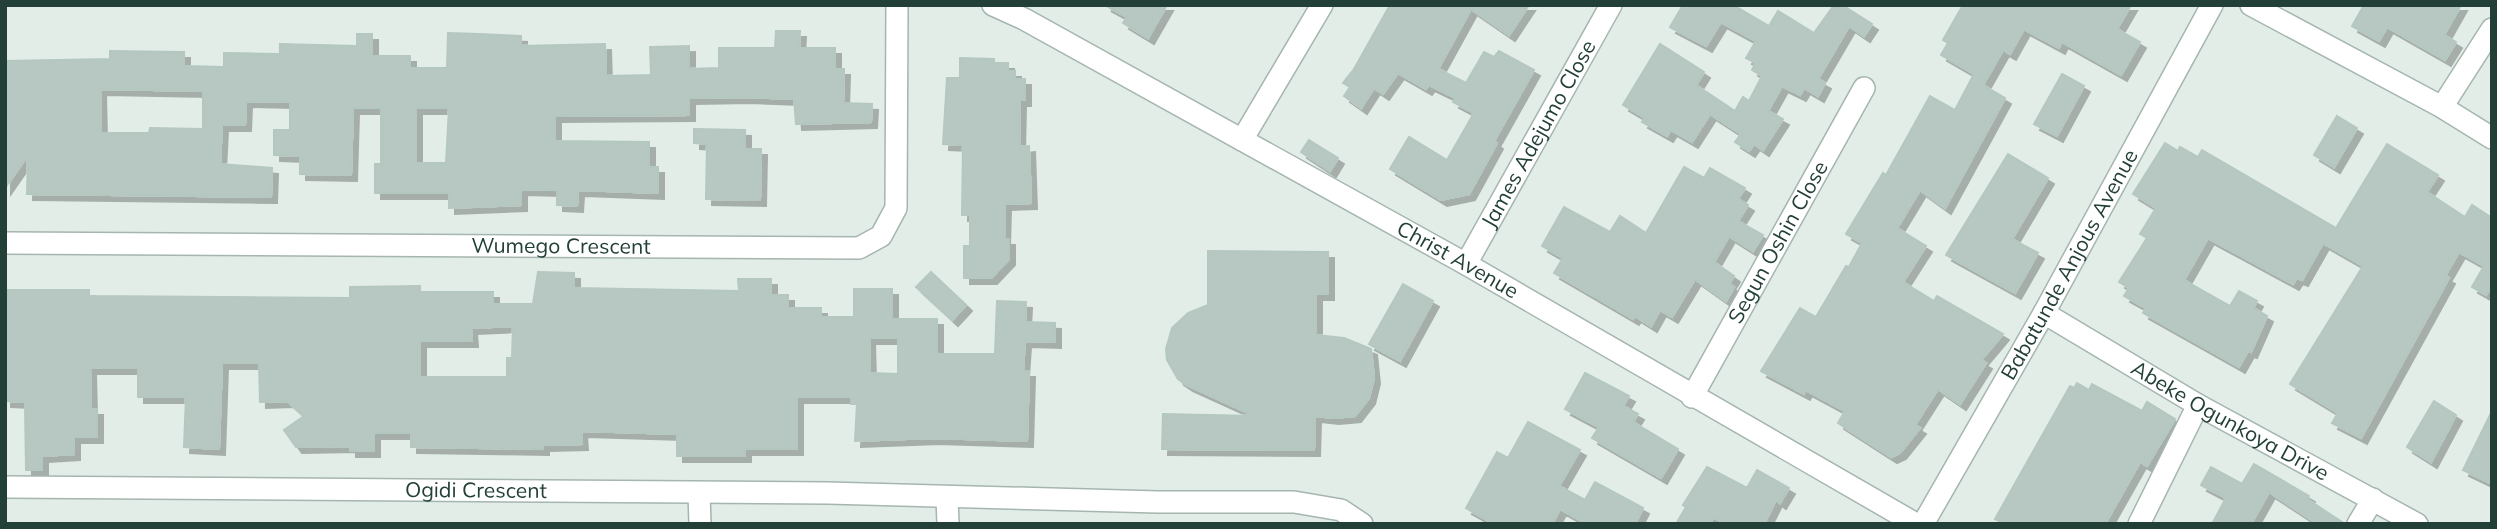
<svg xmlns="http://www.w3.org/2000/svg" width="2497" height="529" font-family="Mulish,sans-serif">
<defs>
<filter id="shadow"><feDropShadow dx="6" dy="6" stdDeviation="0" flood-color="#0004"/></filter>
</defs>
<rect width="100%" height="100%" fill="#e2ede8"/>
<g fill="#b7c8c2" stroke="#b4c7c0" stroke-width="2" fill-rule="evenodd" filter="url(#shadow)">
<path d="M1105 5H1167L1148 38 1123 23 1127 17Z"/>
<path d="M1390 5H1529L1509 35 1471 9 1438 69 1466 83 1484 52 1494 57 1499 51 1534 70 1494 141 1497 143 1469 194 1441 200 1390 169 1409 137 1447 160 1474 113 1453 102 1456 98 1429 85 1426 89 1398 73 1383 94 1374 88 1361 108 1344 96 1350 87 1343 83 1354 69Z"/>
<path d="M1683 5H1733L1769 26 1778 11 1814 33 1834 5H1842L1872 24 1864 36 1849 26 1818 79 1825 83 1818 96 1804 88 1800 95 1782 86 1768 111 1783 119 1763 150 1754 144 1749 151 1735 142 1741 134 1710 114 1692 142 1671 130 1667 136 1642 122 1645 118 1623 105 1660 44 1704 72 1696 85 1735 111 1743 97 1749 101 1762 76 1752 70 1756 63 1746 58 1756 41 1721 22 1706 46 1670 27Z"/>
<path d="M1963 5H2131L2117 29 2140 42 2121 75 2062 42 2059 48 2024 29 2010 54 2003 50 1983 85 2005 98 1945 208 1920 190 1897 228 1926 246 1903 282 1934 301 1937 296 2003 334 1981 360 1986 363 1960 404 1938 389 1915 425 1920 428 1900 453 1891 457 1838 423 1845 411 1806 390 1804 394 1761 371 1800 308 1816 317 1846 266 1849 267 1862 243 1846 234 1883 173 1886 175 1930 96 1955 110 1974 74 1941 55 1948 43 1943 40Z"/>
<path d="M2364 5H2461L2444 35 2456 42 2445 60 2387 27 2379 41 2352 26Z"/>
<path d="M776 31H800L799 48H835V69H844L843 103 872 104 871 122 796 124 794 99 744 97 689 98V115L555 116V141L649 142V167H658V193L578 190 577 206 557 205V190L521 189V205L449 208V193H375V164H381V108H353L351 175 300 174V156L274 155V130H290V102L246 101 245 125H222L220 164 272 168 271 197 27 194 28 155 5 188V61L110 59V51L184 52V66L224 67V53L280 54V44L357 46V34H372V56H410V68H447L448 33 479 34 521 36V46L605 44 606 76 651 75 650 47 689 46V69L719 68V48H775ZM100 89 203 91V129L150 128 149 133H101ZM416 108H449L446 163H416Z"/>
<path d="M960 58 994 59V63H1008V71H1015V79H1025V100H1020L1019 147 1029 146 1031 203 1005 204 1004 239H1009V259L991 278H964V246H970V215H962L963 145 943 144 947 78H960Z"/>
<path d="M2062 74 2084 86 2057 136 2034 124Z"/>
<path d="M2337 116 2357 128 2334 167 2314 155Z"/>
<path d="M694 129 745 130V149H761L760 200 706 199 707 144 694 143Z"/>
<path d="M1309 140 1338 158 1330 171 1301 152Z"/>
<path d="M2165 143 2178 151 2180 147 2198 157 2202 150 2336 228 2387 144 2438 175 2427 192 2465 217 2472 205 2492 218V286L2486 295 2472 287 2484 266 2459 252 2445 276 2449 278 2361 438 2332 423 2338 413 2290 384 2363 266 2323 243 2302 280 2297 278 2293 284 2208 238 2184 280 2230 306 2239 291 2257 301 2253 308 2267 316 2251 352 2248 351 2239 367 2143 313 2146 308 2124 296 2129 288 2119 282 2147 238 2140 234 2156 208 2133 194Z"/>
<path d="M2008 154 2048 178 2012 239 2038 253 2015 293 1946 255Z"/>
<path d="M1684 167 1704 178 1710 168 1745 188 1738 199 1748 205 1738 221 1763 235 1753 251 1729 236 1714 262 1734 276 1729 284 1734 287 1726 301 1695 279 1672 317 1660 310 1651 326 1635 316 1633 319 1554 273 1563 258 1542 246 1564 207 1610 232 1620 216 1646 233Z"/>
<path d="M1208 251 1328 252V294H1316V335L1344 338 1371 349 1374 378 1369 398 1355 416 1333 418 1315 416 1314 450 1162 449 1163 414 1255 416 1187 385 1178 379 1167 360 1166 349 1172 328 1188 313 1208 305Z"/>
<path d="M538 272 574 273V288L739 291 738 279H771V295H788V308H821V317H854V289H892V319H937V354H995L997 301 1026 302 1025 322 1055 323V342L1025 341 1023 371H1029L1027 441 933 438 855 441 857 404H851V397H797V449H745V456H677V434L581 431 582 444 543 445V449L411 447V433H374V451H350V446L296 447 284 430 304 416 287 401 260 402 259 363H222L219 449 184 447 186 397H138V368H90L91 409H97V437H74V454L42 456V470H26L25 402 5 401V290H89V296L350 298V287L420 286V292H493V304H533ZM513 326 512 358H507V377H420V341H472L471 328ZM869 338H898V374L870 373Z"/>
<path d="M931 272 966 305 952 320 916 287Z"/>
<path d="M1403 284 1433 301 1400 361 1369 344Z"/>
<path d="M1585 373 1629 396 1623 406 1638 414 1633 422 1678 449 1661 478 1592 438 1599 427 1565 409Z"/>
<path d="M2077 383 2089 390 2092 384 2142 411 2147 402 2175 419 2147 466 2140 462 2105 524H2005L1995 519 2070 386 2074 388Z"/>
<path d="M2434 401 2456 415 2431 462 2407 447Z"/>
<path d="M2492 411V484L2463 470Z"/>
<path d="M1528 422 1580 450 1559 486 1585 500 1595 482 1643 508 1635 524H1587L1560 509 1552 524H1494L1466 508 1497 452 1508 458Z"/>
<path d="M2254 464 2309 496 2307 499 2345 524H2318L2269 492 2251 524H2212L2226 498 2201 485 2211 467 2242 484Z"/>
<path d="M1707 467 1747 488 1757 470 1789 488 1780 503 1776 500 1764 524H1727L1713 517 1710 524H1676L1686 507 1683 505Z"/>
</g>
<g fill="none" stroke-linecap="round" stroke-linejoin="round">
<g stroke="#a5b5b0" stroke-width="24">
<g id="minor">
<path id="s1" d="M993 5 1024 19 1466 264 1916 524"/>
<path d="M2251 5 2442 107 2492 138"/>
<path d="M2442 107 2492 29"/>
<path d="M1242 140 1322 5"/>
<path id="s2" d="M5 243 859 248 881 236 896 208 897 5"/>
<path id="s3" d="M1466 264 1611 5"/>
<path id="s4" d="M2044 313 2198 405 2417 524"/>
<path id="s5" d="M1692 397 1864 88"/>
<path id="s6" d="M5 487 828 493 1158 502H1294L1341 510 1362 524"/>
<path d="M699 493 700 524"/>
<path d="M947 497 948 524"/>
<path id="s7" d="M1923 524 2044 313 2212 5"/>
<path d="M2139 524 2198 405"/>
<path d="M2358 524 2373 499"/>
</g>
</g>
<use href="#minor" stroke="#fff" stroke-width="21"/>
</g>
<g text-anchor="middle" stroke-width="6" stroke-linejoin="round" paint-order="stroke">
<g font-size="21" fill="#223f38" stroke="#f3f9f6">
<text dy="7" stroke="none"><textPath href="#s3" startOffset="149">James Adejumo Close</textPath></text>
<text dy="7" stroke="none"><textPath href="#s5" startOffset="177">Segun Oshin Close</textPath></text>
<text dy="7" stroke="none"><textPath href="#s2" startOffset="556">Wumego Crescent</textPath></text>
<text dy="7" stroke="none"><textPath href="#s1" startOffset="530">Christ Avenue</textPath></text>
<text dy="7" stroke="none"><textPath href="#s7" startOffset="298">Babatunde Anjous Avenue</textPath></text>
<text dy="7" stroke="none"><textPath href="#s4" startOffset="215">Abeke Ogunkoya Drive</textPath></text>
<text dy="7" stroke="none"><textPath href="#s6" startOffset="471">Ogidi Crescent</textPath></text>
</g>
</g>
<rect width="2497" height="529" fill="none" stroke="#223f38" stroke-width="14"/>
</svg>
